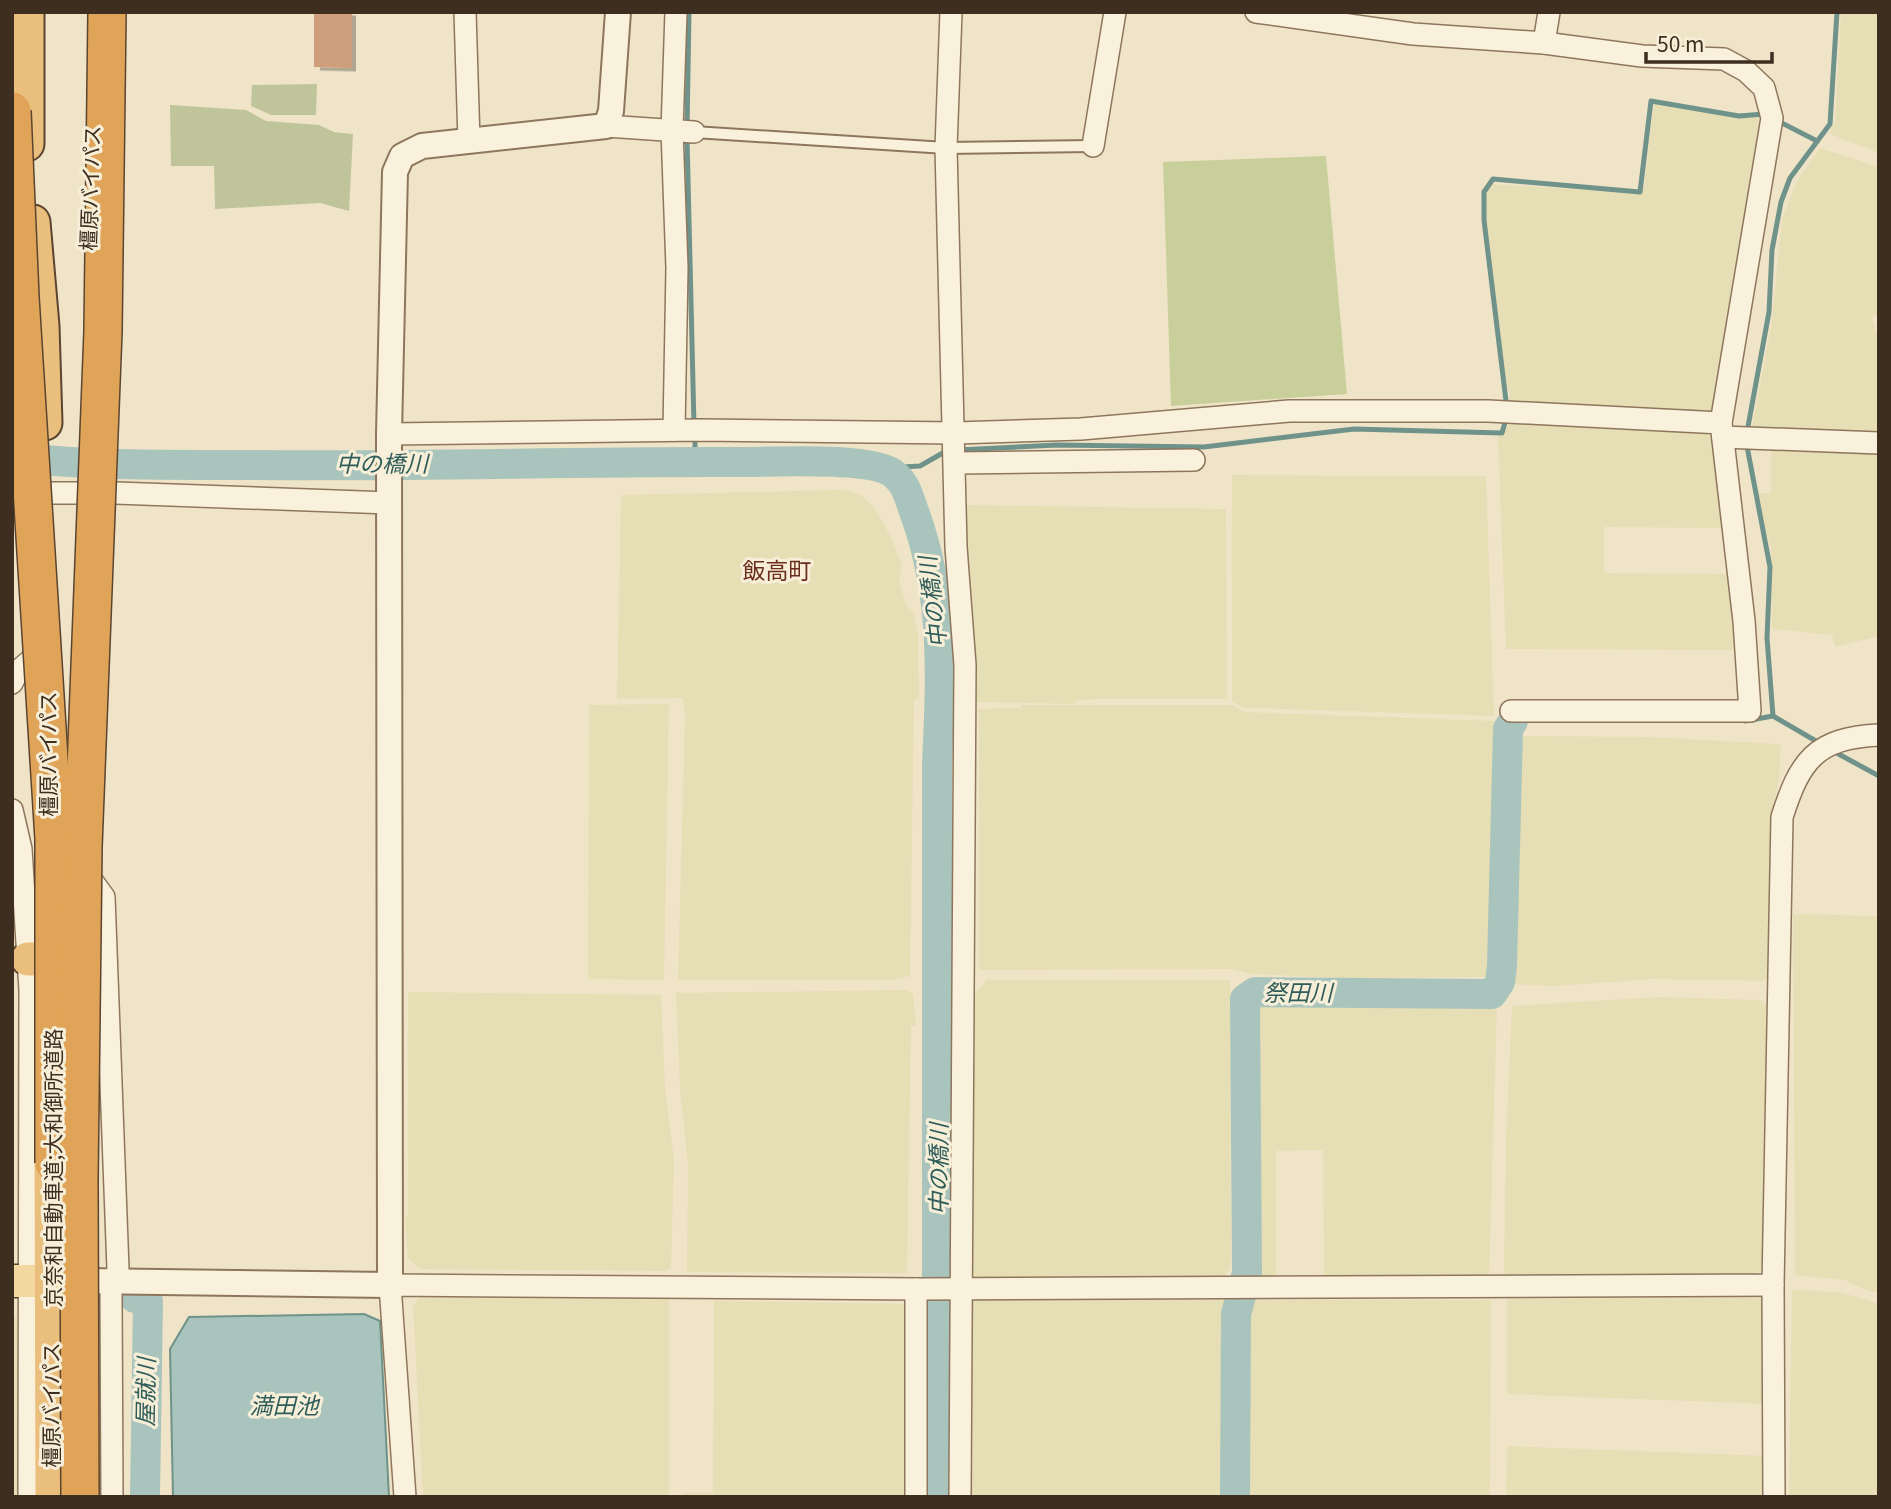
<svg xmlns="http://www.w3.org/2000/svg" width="1891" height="1509" font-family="Georgia,'Noto Sans JP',serif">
<defs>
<filter id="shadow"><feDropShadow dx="6" dy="3.5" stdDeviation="0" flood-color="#0004"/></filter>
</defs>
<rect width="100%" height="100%" fill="#f0e4c8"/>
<g fill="#e6deb5">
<path d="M1841 12H1879V153L1830 134 1835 120Z"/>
<path d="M1654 102 1736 118 1763 113 1718 408 1710 414 1506 405 1510 398 1494 321 1483 214 1486 189 1490 184 1638 193 1644 187Z"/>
<path d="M1820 148 1879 167V314L1872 317 1879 342V433L1752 427 1772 321 1782 219 1797 181Z"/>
<path d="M1510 424 1701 431 1712 437 1726 528 1604 527V573L1732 574 1736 650 1506 649 1498 437Z"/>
<path d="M1771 449 1879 453V636L1835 647 1832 635 1772 629 1771 549 1756 493H1771Z"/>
<path d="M1232 475 1486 476 1494 716 1256 708 1241 707 1232 701Z"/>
<path d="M843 490 861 495 875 509 891 537 902 565 899 581 907 607 913 611 918 634 919 698 914 700 910 976 892 980H678L685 715 683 698 617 699 621 495Z"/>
<path d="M965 505 1226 509 1227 699H1100L1078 700 1074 704 972 702Z"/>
<path d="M669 704 664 980 588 979 589 705Z"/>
<path d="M1022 705H1232L1244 712 1496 721 1491 977 1340 978 1251 974 1231 969 979 970V709L1021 708Z"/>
<path d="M1514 736 1647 737 1781 744 1779 778 1770 831V977L1764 981 1652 979 1555 986 1508 984Z"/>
<path d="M1793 914 1879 916V1292H1870L1845 1280 1795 1275Z"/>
<path d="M987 980H1230L1231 1252 1230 1267 1224 1278 972 1277V996Z"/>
<path d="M907 990 913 994 916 1025 911 1026 907 1273 687 1272 688 1164 680 1089 676 993Z"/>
<path d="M408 992 661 995 665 1088 674 1159 671 1268 665 1271 419 1269 408 1258 405 1218 408 1216Z"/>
<path d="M1659 997 1760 1000 1768 1006 1770 1167 1766 1267 1752 1276 1507 1278 1504 1269 1506 1139 1512 1006Z"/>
<path d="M1251 1005H1497L1489 1279H1324L1323 1150 1276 1151V1279H1251Z"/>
<path d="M1792 1290 1840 1292 1879 1304V1497H1789Z"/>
<path d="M421 1296 662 1297 669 1300V1497H423L413 1305Z"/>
<path d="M1754 1297 1774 1299 1771 1404 1507 1394V1299Z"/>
<path d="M971 1298 1228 1300 1223 1497H970Z"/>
<path d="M1246 1300H1491L1490 1497H1238L1242 1309Z"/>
<path d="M714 1301 910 1304 909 1497H683L684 1493H713Z"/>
<path d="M12 1314 17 1320V1497H12Z"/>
<path d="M1507 1446 1768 1456V1497H1506Z"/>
</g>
<path fill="#c9cf9b" d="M1326 156 1347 394 1171 406 1163 162Z"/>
<g fill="#bfc49a">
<path d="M317 84 316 115H271L251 106 252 85Z"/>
<path d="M170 105 246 110 266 121 319 125 334 132 353 134 349 211 320 203 215 209 214 166H171Z"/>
</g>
<path fill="#a9c4bc" stroke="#6f938a" stroke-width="2" d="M364 1314 380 1321 389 1497H173L170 1349 189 1317Z"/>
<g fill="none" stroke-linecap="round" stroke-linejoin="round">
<g stroke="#6f938a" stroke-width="5">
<path d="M1776 120 1817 141"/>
<path d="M687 128 689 12"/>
<path d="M687 138 694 425"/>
<path d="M1507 409 1484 220V192L1493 179 1640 192 1651 101 1739 116 1764 114"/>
<path d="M1747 432 1769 312 1772 250 1781 202 1790 178 1830 124 1837 12"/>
<path d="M695 435V462"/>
<path d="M1746 441 1770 567 1767 638 1773 716"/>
<path d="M958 450 1057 445 1204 447 1354 429 1502 433 1506 419"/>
<path d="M885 468 920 466 948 450"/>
<path d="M1745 721 1773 716 1821 744"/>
<path d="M1833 751 1879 776"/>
</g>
<g stroke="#a9c4bc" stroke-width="30">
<path d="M12 457C91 466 170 465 250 465 414 467 579 461 743 462 774 462 875 456 895 475 908 486 910 502 916 517 945 599 941 678 937 764V1497"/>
<path d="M135 1298 148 1301 145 1497"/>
<path d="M1235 1497 1236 1314 1247 1273 1245 999 1255 992 1492 994 1500 982 1502 966 1508 729 1513 721"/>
</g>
</g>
<path fill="#cf9f7d" filter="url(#shadow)" d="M314 12H352V68L314 67Z"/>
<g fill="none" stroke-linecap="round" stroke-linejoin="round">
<g stroke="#8d765c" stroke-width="14">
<path id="service" d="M694 132 946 148 1093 146"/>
</g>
<g stroke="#8d765c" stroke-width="24">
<g id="minor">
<path d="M465 12 469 141"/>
<path d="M951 12 946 148 956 547 965 665 960 1497"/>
<path d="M1256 12 1413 34 1544 43 1642 56 1724 59 1746 71 1764 88 1772 118 1721 423 1744 621 1750 711H1511"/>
<path d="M1544 43 1549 12"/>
<path d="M606 126 694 132"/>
<path d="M1093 146 1115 12"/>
<path d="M674 430 677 268 672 130 676 12"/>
<path d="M389 434 701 430 956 433 1081 429 1289 411H1488L1721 423"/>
<path d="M1723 437 1879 443"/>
<path d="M956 463 1194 460"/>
<path d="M12 493H116L389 503"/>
<path d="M12 683 18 671 46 647"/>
<path d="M12 810 21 849 30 990 29 1497"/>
<path d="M85 871 104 897 118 1269 111 1292 112 1497"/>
<path d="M1773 1285 1774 1497"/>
<path d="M405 1497 390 1285 920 1289 1773 1285 1782 817C1800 761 1815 738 1879 735"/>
<path d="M916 1497V1289"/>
</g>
</g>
<g stroke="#8d765c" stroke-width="28">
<path id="tertiary" d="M84 1281 390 1285 389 434 395 172 402 156 422 146 606 126 611 111 618 12"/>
</g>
<g stroke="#5b4430" stroke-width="35">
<path id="primary" d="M12 1281H79"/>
</g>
<g stroke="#5b4430" stroke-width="37">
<g id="trunk">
<path d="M27 12V144"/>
<path d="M33 222 42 326 45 423"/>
<path d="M28 959H50"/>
<path d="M51 1135 52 1497"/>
</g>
</g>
<use href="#service" stroke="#faf1dc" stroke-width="10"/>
<use href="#minor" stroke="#faf1dc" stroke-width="21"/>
<use href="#tertiary" stroke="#faf1dc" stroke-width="24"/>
<use href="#primary" stroke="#f3d9a0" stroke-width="32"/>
<use href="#trunk" stroke="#eabe7c" stroke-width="33"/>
<g stroke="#5b4430" stroke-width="40" stroke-linecap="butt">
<g id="motorway-bridge">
<path d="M12 111 20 297 54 839V1163"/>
<path d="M80 1497 79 1180 83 847 103 331 107 12"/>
</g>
</g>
<use href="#motorway-bridge" stroke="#e0a458" stroke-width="37"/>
</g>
<g text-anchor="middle" stroke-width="6" stroke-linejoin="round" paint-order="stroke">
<g font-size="21" fill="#3d2e20" stroke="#f7eed8">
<text transform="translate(91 188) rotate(-88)" y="7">橿原バイパス</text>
<text transform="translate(49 754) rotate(-90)" y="7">橿原バイパス</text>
<text transform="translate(54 1168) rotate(-90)" y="7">京奈和自動車道;大和御所道路</text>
<text transform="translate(52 1405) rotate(-90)" y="7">橿原バイパス</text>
</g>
<g font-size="23" font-style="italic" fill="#2f5d5a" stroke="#f7eed8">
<text x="382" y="472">中の橋川</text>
<text transform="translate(933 602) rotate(-97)" y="8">中の橋川</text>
<text x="1298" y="1001">祭田川</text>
<text transform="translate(939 1169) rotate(-90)" y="8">中の橋川</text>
<text transform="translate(146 1392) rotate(-89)" y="8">屋就川</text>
<text x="284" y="1414">満田池</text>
</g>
<g font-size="23" fill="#6b2e1e" stroke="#f7eed8">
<text x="777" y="579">飯高町</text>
</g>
</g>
<rect width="1891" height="1509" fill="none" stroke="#3d2e20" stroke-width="28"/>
<path d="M1646 52v10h126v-10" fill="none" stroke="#3d2e20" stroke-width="3.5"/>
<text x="1657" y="52" font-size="21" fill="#3d2e20" stroke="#f7eed8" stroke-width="5" paint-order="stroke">50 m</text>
</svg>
